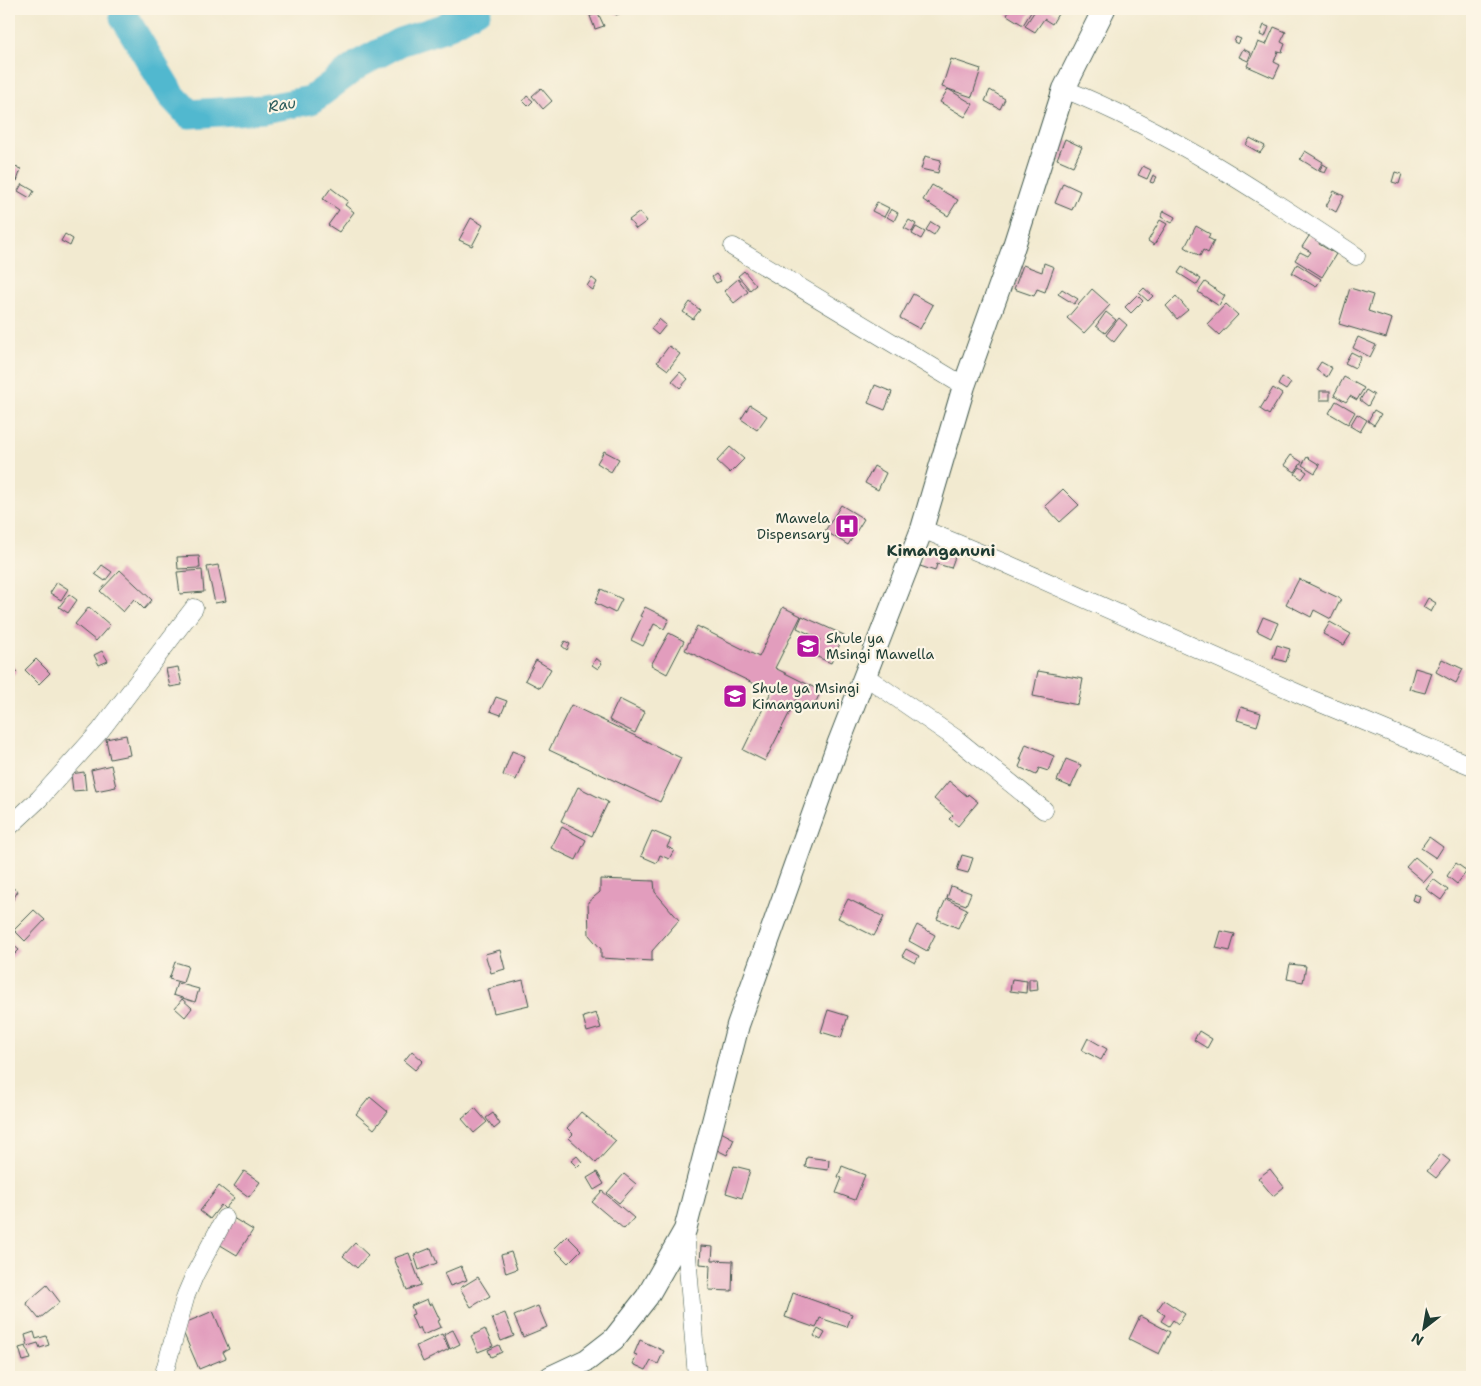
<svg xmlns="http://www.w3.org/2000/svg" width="1481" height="1386" font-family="'Shantell Sans',sans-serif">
<rect width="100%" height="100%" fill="#fcf5e5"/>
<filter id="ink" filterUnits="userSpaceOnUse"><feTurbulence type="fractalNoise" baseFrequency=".02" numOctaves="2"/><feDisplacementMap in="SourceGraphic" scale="10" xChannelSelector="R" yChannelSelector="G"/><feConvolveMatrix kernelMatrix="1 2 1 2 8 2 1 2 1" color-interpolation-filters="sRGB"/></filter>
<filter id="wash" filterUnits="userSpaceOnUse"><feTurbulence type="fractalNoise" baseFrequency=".0096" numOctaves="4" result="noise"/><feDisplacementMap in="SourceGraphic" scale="20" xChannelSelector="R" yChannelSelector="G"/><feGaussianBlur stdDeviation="1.12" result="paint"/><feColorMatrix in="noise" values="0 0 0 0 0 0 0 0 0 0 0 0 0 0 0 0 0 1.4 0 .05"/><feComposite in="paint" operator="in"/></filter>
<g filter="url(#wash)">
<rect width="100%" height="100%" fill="#f2ead0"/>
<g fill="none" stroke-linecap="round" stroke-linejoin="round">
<path stroke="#51b8cf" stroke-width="29" d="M124 9V17L171 95 189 114 263 109 311 100 359 64 400 42 443 28 477 9"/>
</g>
<g id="blocks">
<g fill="#e29dbd">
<path d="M588 9H597L598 12 590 15Z"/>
<path d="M613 9H631L616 15Z"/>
<path d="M1011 9H1033L1023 25 1007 15Z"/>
<path d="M1036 9H1049L1058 14 1052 24 1044 19 1035 32 1025 26Z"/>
<path d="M598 13 604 26 595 29 590 16Z"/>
<path d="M1264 25 1269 27 1265 37 1260 35Z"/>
<path d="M1274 27 1286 32 1281 42 1285 44 1282 52 1278 51 1274 62 1280 65 1274 78 1247 66 1258 42 1266 45Z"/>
<path d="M1236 37 1241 39 1238 44 1234 42Z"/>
<path d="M1243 49 1251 53 1248 61 1239 57Z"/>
<path d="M951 59 981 69 972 97 942 87Z"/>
<path d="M541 88 552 101 543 109 532 96Z"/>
<path d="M948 89 973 104 965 117 940 102Z"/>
<path d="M990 90 1005 99 1000 109 985 101Z"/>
<path d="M527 96 533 101 528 106 523 101Z"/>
<path d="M1250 138 1265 146 1260 153 1246 145Z"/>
<path d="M1065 139 1082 147 1073 166 1057 159Z"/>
<path d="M1305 151 1323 162 1318 170 1300 159Z"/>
<path d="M925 156 941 160 938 173 921 169Z"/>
<path d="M1323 164 1328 167 1325 173 1319 171Z"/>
<path d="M9 165 21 169 17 181 9 178Z"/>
<path d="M1143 166 1151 170 1147 179 1138 175Z"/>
<path d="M1395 172 1402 174 1399 184 1392 182Z"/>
<path d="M1153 175 1157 177 1153 183 1150 182Z"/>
<path d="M1063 183 1080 191 1072 210 1055 203Z"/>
<path d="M22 184 34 191 30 198 18 191Z"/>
<path d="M932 185 958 200 948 216 923 200Z"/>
<path d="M331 188 348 201 345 205 354 212 339 232 328 225 339 210 323 199Z"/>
<path d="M1334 191 1344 196 1336 212 1326 206Z"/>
<path d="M877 202 889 208 884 217 872 211Z"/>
<path d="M891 209 898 213 894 221 887 217Z"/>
<path d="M1164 211 1175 217 1172 223 1161 217Z"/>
<path d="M640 212 647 221 636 229 629 220Z"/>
<path d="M471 218 483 225 472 246 459 240Z"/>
<path d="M909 220 916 224 912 232 904 228Z"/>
<path d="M1160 220 1167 224 1154 245 1148 241Z"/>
<path d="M931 222 939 227 934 235 926 230Z"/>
<path d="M1196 226 1210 234 1208 238 1214 241 1208 253 1203 250 1200 256 1185 247Z"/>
<path d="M916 227 925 232 921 239 912 234Z"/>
<path d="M1311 233 1321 239 1319 244 1336 254 1322 277 1295 260 1300 252 1308 256 1311 252 1302 247Z"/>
<path d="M65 234 73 239 70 246 61 241Z"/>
<path d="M1044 263 1054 267 1045 292 1037 289 1034 296 1014 289 1023 265 1042 272Z"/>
<path d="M1297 264 1321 279 1316 287 1292 273Z"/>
<path d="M1182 267 1201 279 1197 285 1178 273Z"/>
<path d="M744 271 756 285 750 290 738 276Z"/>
<path d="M716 274 721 281 716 283 712 277Z"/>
<path d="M592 278 597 282 593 290 587 286Z"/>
<path d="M738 279 748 292 734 303 724 291Z"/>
<path d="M1205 282 1225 296 1219 306 1198 292Z"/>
<path d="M1144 288 1153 296 1148 301 1139 293Z"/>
<path d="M1350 288 1373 295 1368 311 1392 319 1386 338 1339 324Z"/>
<path d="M1062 289 1078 299 1074 304 1058 294Z"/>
<path d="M1092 289 1110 305 1084 333 1067 318Z"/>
<path d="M913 294 933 305 920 329 900 318Z"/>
<path d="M1137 295 1143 301 1131 313 1125 307Z"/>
<path d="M1176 296 1188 310 1177 319 1166 306Z"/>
<path d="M690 302 700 310 693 319 683 312Z"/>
<path d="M1226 304 1238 315 1219 335 1207 324Z"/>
<path d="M1106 312 1116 320 1105 333 1096 326Z"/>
<path d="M1119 318 1127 325 1114 342 1106 335Z"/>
<path d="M659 319 666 325 658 335 651 329Z"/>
<path d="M1358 337 1376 345 1370 357 1353 348Z"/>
<path d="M669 346 680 354 668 370 657 362Z"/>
<path d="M1351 352 1361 357 1355 368 1345 363Z"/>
<path d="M1321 362 1332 368 1327 377 1316 370Z"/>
<path d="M680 372 688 379 680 388 672 381Z"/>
<path d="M1282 377 1291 383 1286 390 1278 385Z"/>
<path d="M1344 377 1364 388 1357 400 1350 396 1346 402 1334 395Z"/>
<path d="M875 385 892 392 885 410 868 403Z"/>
<path d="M1273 388 1282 394 1269 415 1260 409Z"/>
<path d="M1366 390 1374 395 1368 406 1360 400Z"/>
<rect x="1320" y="391" width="10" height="9"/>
<path d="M1336 401 1355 412 1348 424 1329 413Z"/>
<path d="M750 405 767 416 757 430 741 419Z"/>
<path d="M1374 410 1381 414 1374 425 1368 421Z"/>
<path d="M1357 414 1367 420 1360 432 1350 426Z"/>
<path d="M730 447 744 459 730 473 717 461Z"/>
<path d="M604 451 619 459 611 472 597 463Z"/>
<path d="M1291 455 1302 462 1295 472 1284 465Z"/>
<path d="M1307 457 1320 465 1315 473 1302 465Z"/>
<path d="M874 466 886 473 878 490 865 483Z"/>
<path d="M1300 467 1307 472 1302 479 1295 474Z"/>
<path d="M1063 489 1079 505 1060 522 1045 506Z"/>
<path d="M841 505 864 519 848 545 825 531Z"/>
<path d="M926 548 955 557 951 568 937 564 935 571 920 566Z"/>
<path d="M199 556 200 568 178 569 177 557Z"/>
<path d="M102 565 112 572 105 581 95 574Z"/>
<path d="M218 565 226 601 215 603 207 567Z"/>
<path d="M120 570 152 600 144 609 134 599 123 612 100 591Z"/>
<path d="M202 570 204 592 180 594 177 572Z"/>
<path d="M1299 579 1341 599 1331 619 1314 610 1311 617 1286 604Z"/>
<path d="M57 582 68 589 61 600 50 593Z"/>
<path d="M601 589 622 599 615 613 595 603Z"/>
<path d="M69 594 77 600 68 613 59 607Z"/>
<path d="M1428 598 1436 603 1431 612 1423 607Z"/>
<path d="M89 607 110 625 96 641 75 624Z"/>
<path d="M645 607 669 619 664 629 654 624 643 646 631 640 642 617 640 616Z"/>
<path d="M783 607 801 616 775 668 821 691 813 708 796 700 765 761 743 750 771 692 685 650 697 626 759 657Z"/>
<path d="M802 616 844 635 831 663 813 655 820 639 797 628Z"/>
<path d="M1263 617 1278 623 1271 638 1257 631Z"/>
<path d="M1330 622 1351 634 1344 645 1323 634Z"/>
<path d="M669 633 684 641 667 674 651 665Z"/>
<path d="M565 641 570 644 567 650 562 646Z"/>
<path d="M1277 645 1290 649 1286 662 1273 658Z"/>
<path d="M102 651 108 661 99 665 94 655Z"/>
<path d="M596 658 602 663 598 669 592 665Z"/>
<path d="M36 659 50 673 39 684 25 670Z"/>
<path d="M1442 659 1463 669 1456 683 1436 672Z"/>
<path d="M536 660 551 669 540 688 525 680Z"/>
<path d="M9 662 17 671 9 678Z"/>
<path d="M178 667 182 685 170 687 166 669Z"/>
<path d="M1415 668 1432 673 1425 693 1409 689Z"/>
<path d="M1038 671 1083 679 1078 705 1033 696Z"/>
<path d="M496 697 507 701 501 715 490 711Z"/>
<path d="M619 699 645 712 635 733 609 720Z"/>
<path d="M571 705 681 758 660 802 549 750Z"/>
<path d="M1241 707 1261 713 1257 726 1237 720Z"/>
<path d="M126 735 130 755 110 759 106 739Z"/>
<path d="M1026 744 1054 756 1048 771 1039 768 1036 775 1019 767 1022 760H1020Z"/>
<path d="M512 751 525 756 516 780 503 775Z"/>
<path d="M1066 759 1081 765 1071 787 1057 781Z"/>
<path d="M111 765 116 787 96 791 91 770Z"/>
<path d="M84 772 86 790 73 791 71 774Z"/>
<path d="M949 781 967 796 968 794 978 802 958 826 949 819 953 815 934 799Z"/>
<path d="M578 787 608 802 592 836 561 821Z"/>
<path d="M562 827 586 840 576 860 551 848Z"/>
<path d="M652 831 671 839 667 847 674 850 669 859 660 855 657 863 641 856Z"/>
<path d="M1429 837 1443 847 1436 858 1421 848Z"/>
<path d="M962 855 973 858 968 873 957 870Z"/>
<path d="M1415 857 1433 872 1424 882 1406 867Z"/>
<path d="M1456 863 1467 871 1457 884 1447 876Z"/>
<path d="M600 879 654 881 655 892 679 920 652 951V961L601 958V949L589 935 588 902 600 892Z"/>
<path d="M1433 879 1448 890 1441 900 1426 889Z"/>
<path d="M9 886 18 891 9 906Z"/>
<path d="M951 886 971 893 966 905 947 898Z"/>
<path d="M1414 894 1420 896 1418 902 1412 900Z"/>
<path d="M848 899 884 917 874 936 838 918Z"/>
<path d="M946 899 967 909 958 928 937 919Z"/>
<path d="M34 910 45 920 25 941 14 930Z"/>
<path d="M917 925 935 935 927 951 909 941Z"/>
<path d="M1221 931 1235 934 1230 951 1216 948Z"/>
<path d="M11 943 19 950 9 960V946Z"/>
<path d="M906 949 919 956 915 963 902 956Z"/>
<path d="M500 950 505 969 491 973 485 954Z"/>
<path d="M175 962 188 966 183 983 169 979Z"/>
<path d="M1290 964 1306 966 1303 982 1287 979Z"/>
<path d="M1012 979 1027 981 1026 993 1010 991Z"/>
<path d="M1029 979H1037L1038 990 1029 991Z"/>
<path d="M523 980 529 1005 494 1013 488 989Z"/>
<path d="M177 983 199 989 195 1002 173 995Z"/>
<path d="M182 999 192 1008 185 1017 175 1008Z"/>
<path d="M828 1010 848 1016 841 1038 821 1032Z"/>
<path d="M596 1013 601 1028 587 1032 583 1017Z"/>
<path d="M1199 1031 1212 1039 1207 1048 1194 1040Z"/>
<path d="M1088 1038 1107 1049 1101 1060 1082 1050Z"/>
<path d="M412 1051 423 1061 415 1070 404 1061Z"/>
<path d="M370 1097 388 1112 374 1129 356 1114Z"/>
<path d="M475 1108 487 1122 474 1133 462 1119Z"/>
<path d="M581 1112 616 1141 596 1163 569 1138 573 1134 567 1128Z"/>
<path d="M493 1113 500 1124 494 1129 486 1118Z"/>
<path d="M721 1132 734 1139 727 1155 713 1148Z"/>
<path d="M1441 1154 1450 1161 1436 1178 1427 1171Z"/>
<path d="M577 1156 582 1162 577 1167 571 1161Z"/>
<path d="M807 1157 829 1160 828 1170 805 1167Z"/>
<path d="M734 1166 750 1170 742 1198 726 1193Z"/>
<path d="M842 1166 865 1175 855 1200 836 1193 842 1178 838 1177Z"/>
<path d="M1270 1169 1284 1187 1273 1196 1258 1178Z"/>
<path d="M244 1171 260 1182 249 1197 234 1186Z"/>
<path d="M597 1172 604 1184 594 1190 587 1178Z"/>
<path d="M624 1174 636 1184 619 1203 607 1193Z"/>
<path d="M219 1186 234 1198 225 1209 221 1205 210 1219 200 1211Z"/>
<path d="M602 1191 634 1218 624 1229 592 1202Z"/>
<path d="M233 1218 253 1230 237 1255 217 1243Z"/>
<path d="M567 1236 581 1250 568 1263 554 1249Z"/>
<path d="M355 1243 368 1255 357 1268 343 1256Z"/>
<path d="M701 1246 713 1247 712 1260 733 1261 732 1291 709 1290 710 1265 700 1264Z"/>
<path d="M431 1248 437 1263 419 1270 414 1255Z"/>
<path d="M511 1252 517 1269 506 1273 501 1255Z"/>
<path d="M409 1253 421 1285 407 1290 394 1258Z"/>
<path d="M461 1266 467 1280 450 1286 444 1273Z"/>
<path d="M478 1277 490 1296 471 1307 460 1288Z"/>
<path d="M47 1285 60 1302 39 1319 26 1303Z"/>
<path d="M793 1293 852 1314 847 1327 820 1318 816 1328 785 1317Z"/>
<path d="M427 1299 429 1305 432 1303 440 1320 438 1321 441 1327 423 1335 420 1327 417 1329 411 1315 414 1314 411 1306Z"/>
<path d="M1164 1300 1185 1314 1178 1324 1173 1320 1169 1326 1161 1321 1165 1315 1157 1310Z"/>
<path d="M538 1306 547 1327 523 1337 514 1316Z"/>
<path d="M213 1311 229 1349 223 1352 226 1358 199 1369 180 1325Z"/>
<path d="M505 1313 514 1336 501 1341 492 1318Z"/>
<path d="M1140 1316 1170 1332 1159 1354 1129 1339Z"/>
<path d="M485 1329 493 1346 478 1352 471 1336Z"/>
<path d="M818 1329 825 1333 821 1340 814 1336Z"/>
<path d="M453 1330 460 1344 450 1349 444 1334Z"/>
<path d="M34 1332 36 1339 46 1336 49 1345 40 1348 38 1343 28 1346 25 1335Z"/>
<path d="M442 1334 449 1349 423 1362 416 1346Z"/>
<path d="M640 1340 664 1351 658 1364 651 1361 646 1370 633 1364 637 1355 634 1354Z"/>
<path d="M499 1345 502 1352 491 1357 488 1350Z"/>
<path d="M26 1346 31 1359 23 1361 19 1348Z"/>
<path d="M1211 1372 1221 1377H1208Z"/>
</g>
</g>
</g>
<g filter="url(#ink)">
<use href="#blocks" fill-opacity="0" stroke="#3f574b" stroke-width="1"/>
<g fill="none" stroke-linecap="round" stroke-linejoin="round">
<g stroke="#3f574b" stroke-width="19">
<g id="minor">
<path d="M1064 89C1169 131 1263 194 1356 256"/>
<path d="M733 247 964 386"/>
<path d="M922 529 1007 564 1306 697 1472 766"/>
<path d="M865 676 955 738 1044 810"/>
<path d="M9 827 39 799 100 731 194 608"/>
<path d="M685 1230 697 1377"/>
<path d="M163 1377 186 1295 195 1274 225 1218"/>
</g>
</g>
<g stroke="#3f574b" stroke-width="24">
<path id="tertiary" d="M551 1377 587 1360 614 1339 647 1297 685 1230 738 1025 836 750 922 529 964 386 1012 252 1064 89 1104 9"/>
</g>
<use href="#minor" stroke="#fff" stroke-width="18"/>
<use href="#tertiary" stroke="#fff" stroke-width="22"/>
</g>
</g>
<defs>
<g id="hospital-square" transform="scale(1.25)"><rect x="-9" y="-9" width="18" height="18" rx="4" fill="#b5179e" stroke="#fcf5e5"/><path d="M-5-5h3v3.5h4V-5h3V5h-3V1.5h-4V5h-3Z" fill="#fff"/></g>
<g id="school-square" transform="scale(1.25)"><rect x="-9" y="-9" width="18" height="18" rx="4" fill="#b5179e" stroke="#fcf5e5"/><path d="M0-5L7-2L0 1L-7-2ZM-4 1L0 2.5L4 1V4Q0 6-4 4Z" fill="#fff"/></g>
</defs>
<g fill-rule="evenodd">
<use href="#hospital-square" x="847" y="526"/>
<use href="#school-square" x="808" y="646"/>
<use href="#school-square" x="735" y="696"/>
</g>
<g text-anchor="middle" stroke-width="4.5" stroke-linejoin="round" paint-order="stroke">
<g font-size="14" fill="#1f3d34" stroke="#fcf5e5" text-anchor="start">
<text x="830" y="523" text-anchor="end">Mawela<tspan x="830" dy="16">Dispensary</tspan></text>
<text x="826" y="643">Shule ya<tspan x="826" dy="16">Msingi Mawella</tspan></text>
<text x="752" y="693">Shule ya Msingi<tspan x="752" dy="16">Kimanganuni</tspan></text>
</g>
<g font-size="15" font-style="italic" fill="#2c5c5b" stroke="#fcf5e5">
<text transform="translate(282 105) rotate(-10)" y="5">Rau</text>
</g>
<g font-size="16" font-weight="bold" fill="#1f3d34" stroke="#fcf5e5">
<text x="941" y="556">Kimanganuni</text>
</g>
</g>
<rect width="1481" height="1386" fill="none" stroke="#fcf5e5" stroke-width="30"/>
<g transform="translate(1424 1328) rotate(211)" stroke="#fcf5e5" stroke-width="4" paint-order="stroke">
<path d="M0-4L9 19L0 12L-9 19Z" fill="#1f3d34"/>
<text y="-8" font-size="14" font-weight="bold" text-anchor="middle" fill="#1f3d34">N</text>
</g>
</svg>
